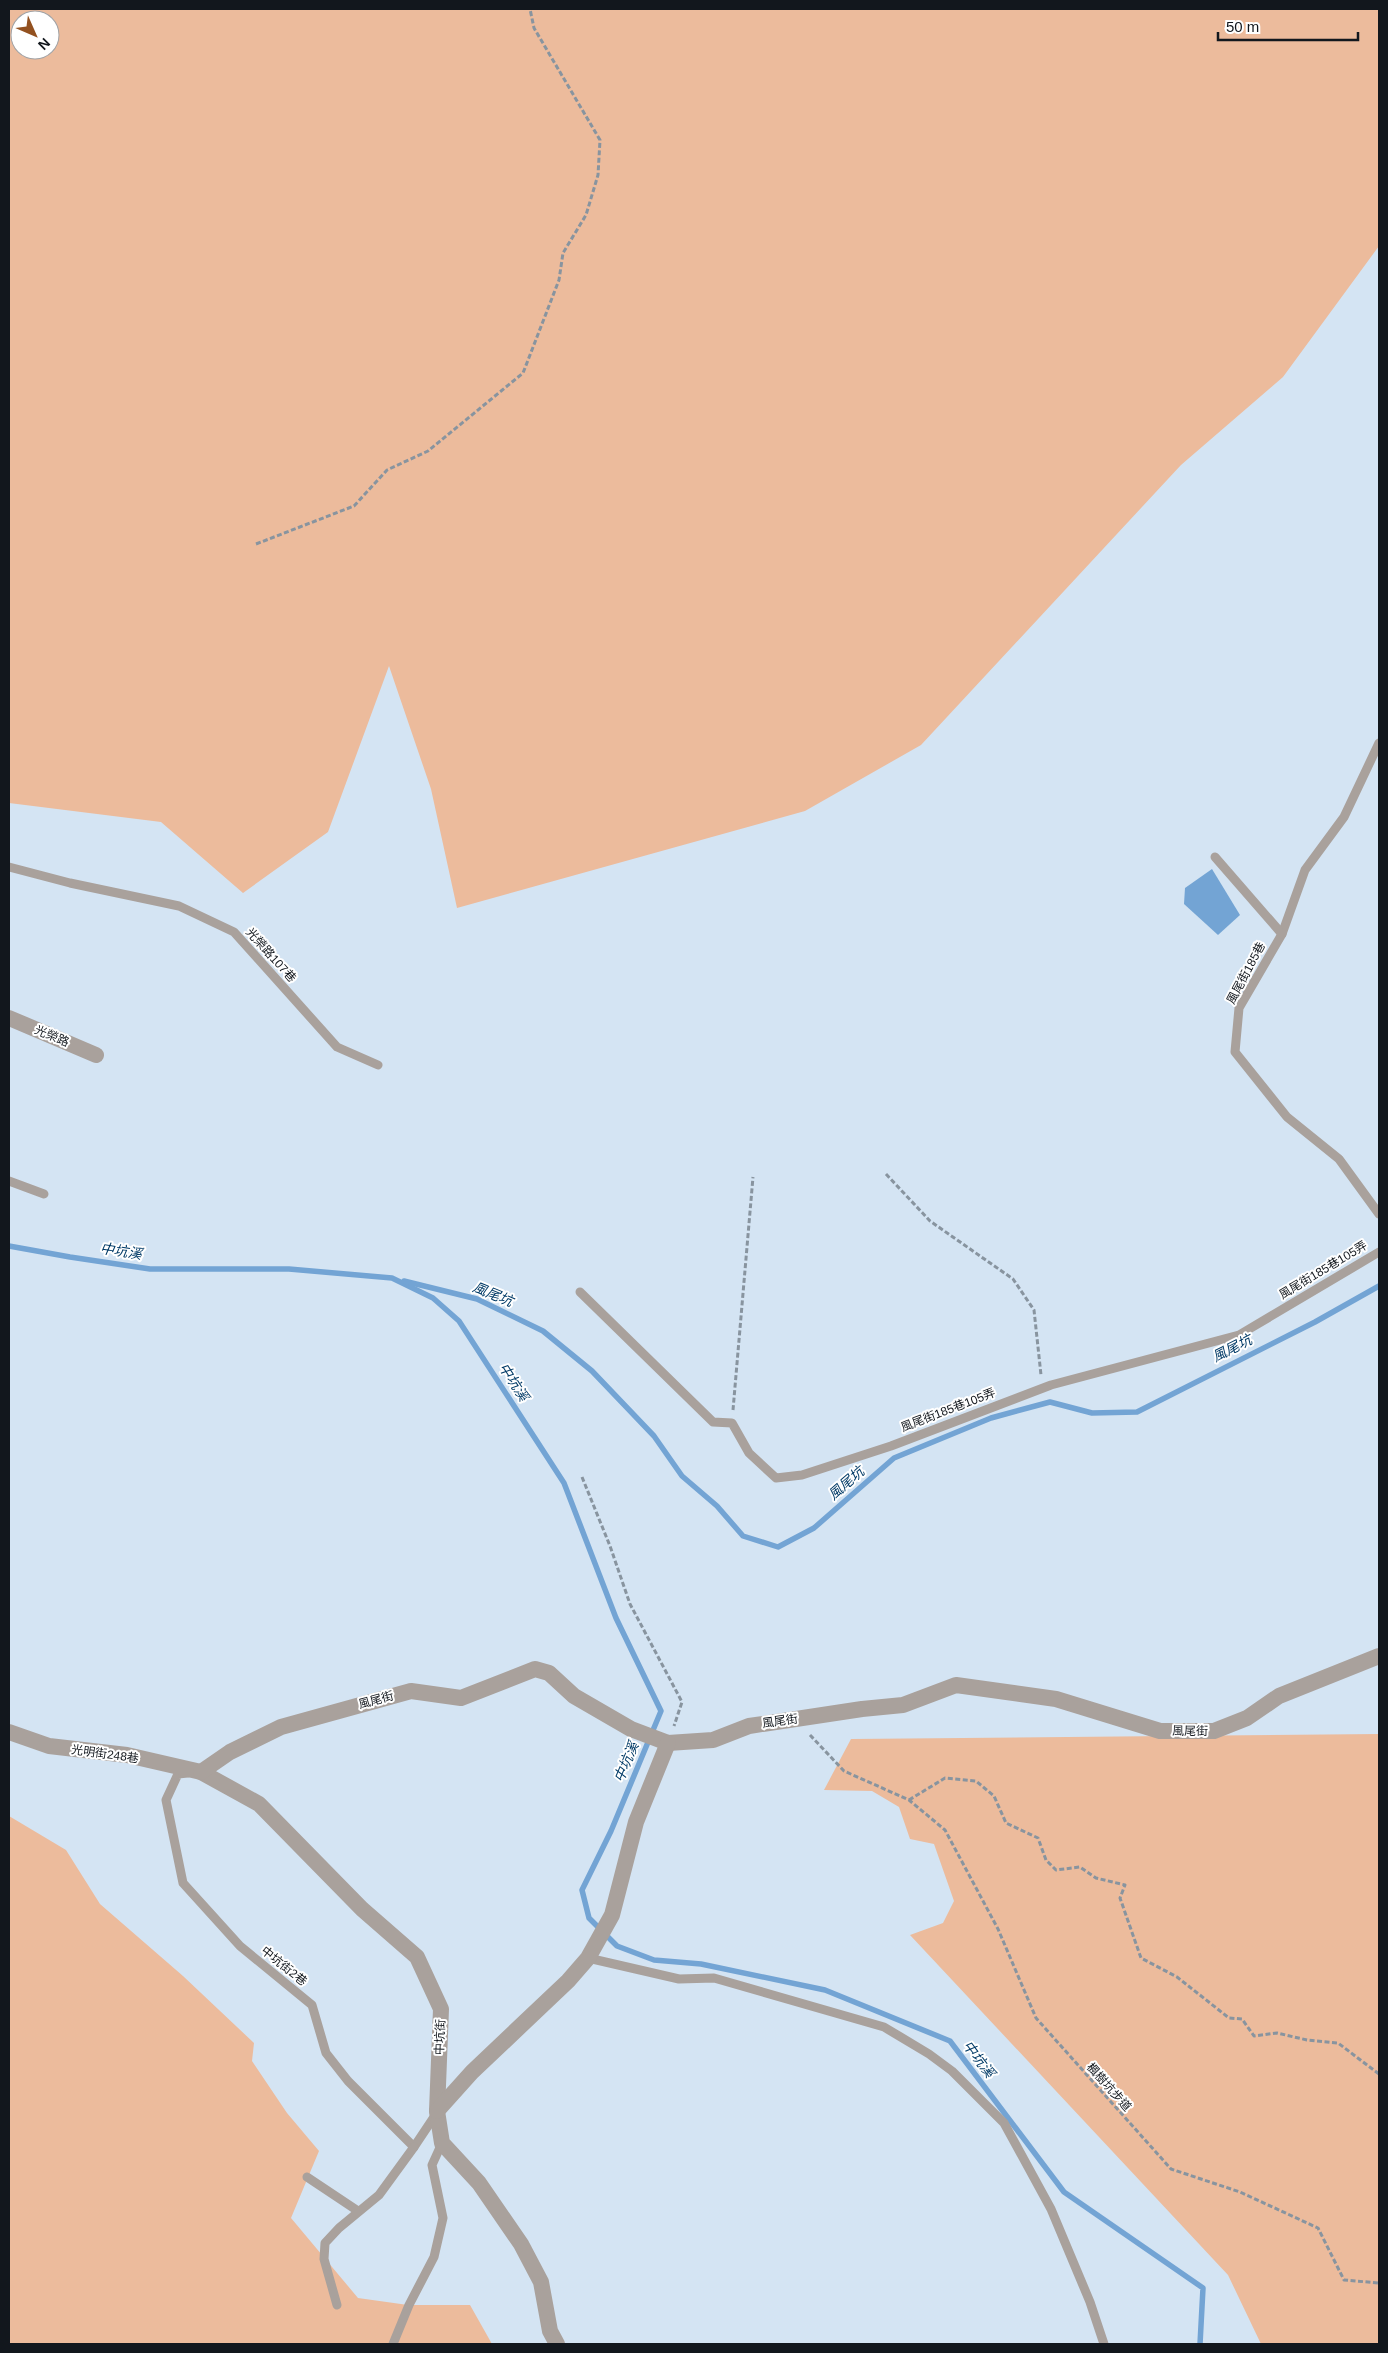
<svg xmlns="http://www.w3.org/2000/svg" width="1388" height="2353" font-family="Helvetica,'Noto Sans TC',sans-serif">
<rect width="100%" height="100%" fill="#d4e4f3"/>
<g fill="#ecbb9c" fill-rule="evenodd">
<path d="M9 9H1379V246L1283 377 1181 465 921 745 805 811 457 908 431 789 389 666 328 832 243 893 161 822 9 803ZM20 20H50V50H20Z"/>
<path d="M1379 1734V2344H1261L1228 2275 910 1935 943 1923 954 1901 934 1844 910 1839 899 1807 872 1791 824 1790 851 1739Z"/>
<path d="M9 1816 66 1850 100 1904 183 1976 254 2043 252 2061 287 2113 319 2151 291 2218 358 2298 408 2305H470L492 2344H9Z"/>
</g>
<path fill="#73a4d4" d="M1212 869 1240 915 1218 935 1184 904 1185 888Z"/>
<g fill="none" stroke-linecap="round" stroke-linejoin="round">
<g stroke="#73a4d4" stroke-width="5.5">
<path d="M9 1246 70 1257 150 1269H289L392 1278 433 1298 459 1321 564 1483 616 1618 661 1711 611 1831 582 1890 589 1918 617 1946 654 1960 701 1964 825 1990 950 2041 1064 2192 1203 2288 1200 2344"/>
<path d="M404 1281 477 1299 543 1331 592 1371 654 1436 682 1476 717 1506 743 1536 778 1547 814 1528 894 1458 991 1418 1050 1402 1092 1413 1137 1412 1315 1322 1379 1286"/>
</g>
<g stroke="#88949f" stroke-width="3" stroke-dasharray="5 2.5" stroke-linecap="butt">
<path d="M256 544 354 506 387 470 428 451 523 373 559 280 563 253 586 215 598 175 600 140 534 28 530 9"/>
<path d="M886 1174 930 1221 1013 1279 1034 1310 1041 1375"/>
<path d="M733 1410 753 1177"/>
<path d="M582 1477 610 1546 630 1604 682 1702 674 1726"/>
<path d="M810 1735 844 1771 909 1800 945 1830 998 1929 1036 2018 1171 2169 1240 2192 1318 2228 1344 2280 1379 2283"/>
<path d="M909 1800 945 1778 976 1781 994 1796 1006 1823 1038 1838 1046 1860 1056 1870 1080 1867 1096 1878 1125 1885 1120 1898 1141 1958 1177 1977 1229 2018 1242 2019 1254 2036 1277 2033 1307 2040 1338 2043 1379 2074"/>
</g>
<g stroke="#a9a19c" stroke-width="9">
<path d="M1379 743 1344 817 1305 870 1282 934 1239 1008 1235 1052 1287 1117 1339 1159 1379 1214"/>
<path d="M1215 857 1282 934"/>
<path d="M9 867 70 883 179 906 234 932 337 1047 378 1065"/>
<path d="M9 1181 44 1194"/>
<path d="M580 1292 713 1422 732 1423 749 1453 776 1478 802 1475 891 1446 1051 1385 1239 1335 1379 1252"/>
<path d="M188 1773 178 1774 166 1800 183 1883 240 1946 312 2005 326 2053 348 2081 414 2147 436 2114"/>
<path d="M588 1958 679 1979 714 1978 884 2027 929 2054 952 2071 1004 2123 1051 2209 1090 2302 1104 2344"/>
<path d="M307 2177 358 2211"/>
<path d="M337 2305 324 2259 325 2243 339 2228 379 2195 414 2147"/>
<path d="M393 2344 409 2305 434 2257 443 2218 432 2165 442 2143"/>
</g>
<g stroke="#a9a19c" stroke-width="16">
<path d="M9 1018 96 1055"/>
<path d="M9 1732 49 1746 127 1755 201 1772 259 1804 362 1909 417 1957 441 2009 437 2111 442 2143 479 2183 521 2244 541 2282 550 2331 557 2344"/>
<path d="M201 1772 230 1752 281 1727 411 1691 461 1698 535 1669 549 1673 574 1696 631 1729 668 1743 713 1740 749 1726 862 1709 903 1705 956 1685 1056 1699 1160 1731H1214L1247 1718 1279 1696 1379 1656"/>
<path d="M437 2111 472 2072 568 1981 588 1958 612 1915 636 1822 668 1743"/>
</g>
</g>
<g text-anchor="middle" stroke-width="4" stroke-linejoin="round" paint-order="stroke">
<g font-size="12" fill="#12171d" stroke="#fff">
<text transform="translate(271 955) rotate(48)" y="4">光榮路107巷</text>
<text transform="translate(1246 973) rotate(-62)" y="4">風尾街185巷</text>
<text transform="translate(52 1036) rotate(23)" y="4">光榮路</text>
<text transform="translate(1323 1270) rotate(-31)" y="4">風尾街185巷105弄</text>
<text transform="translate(948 1410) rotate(-21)" y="4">風尾街185巷105弄</text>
<text transform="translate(376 1700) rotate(-15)" y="4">風尾街</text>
<text transform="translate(780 1721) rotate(-8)" y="4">風尾街</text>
<text transform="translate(1190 1731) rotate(1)" y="4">風尾街</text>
<text transform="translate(105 1754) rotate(8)" y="4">光明街248巷</text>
<text transform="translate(284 1966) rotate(39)" y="4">中坑街2巷</text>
<text transform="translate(440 2037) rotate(-88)" y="4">中坑街</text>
<text transform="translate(1109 2087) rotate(48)" y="4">楓樹坑步道</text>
</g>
<g font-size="14" font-style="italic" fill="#003a66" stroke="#fff">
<text transform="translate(121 1251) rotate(9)" y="5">中坑溪</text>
<text transform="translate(493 1294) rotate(22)" y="5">風尾坑</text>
<text transform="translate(1232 1348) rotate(-27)" y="5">風尾坑</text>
<text transform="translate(514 1382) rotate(57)" y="5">中坑溪</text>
<text transform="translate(846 1483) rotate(-41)" y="5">風尾坑</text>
<text transform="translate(626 1762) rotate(-67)" y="5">中坑溪</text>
<text transform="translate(979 2059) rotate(53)" y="5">中坑溪</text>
</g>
</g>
<rect width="1388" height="2353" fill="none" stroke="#12171d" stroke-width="20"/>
<g transform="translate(35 35) rotate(135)"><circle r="24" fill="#ffffff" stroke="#a0a2a5"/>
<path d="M0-4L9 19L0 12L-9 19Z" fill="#935120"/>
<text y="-8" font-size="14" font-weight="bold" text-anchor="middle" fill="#12171d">N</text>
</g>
<path d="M1218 32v8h140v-8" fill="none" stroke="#12171d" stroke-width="2.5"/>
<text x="1226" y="32" font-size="15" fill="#12171d" stroke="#ffffff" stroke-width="4" paint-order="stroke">50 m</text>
</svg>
